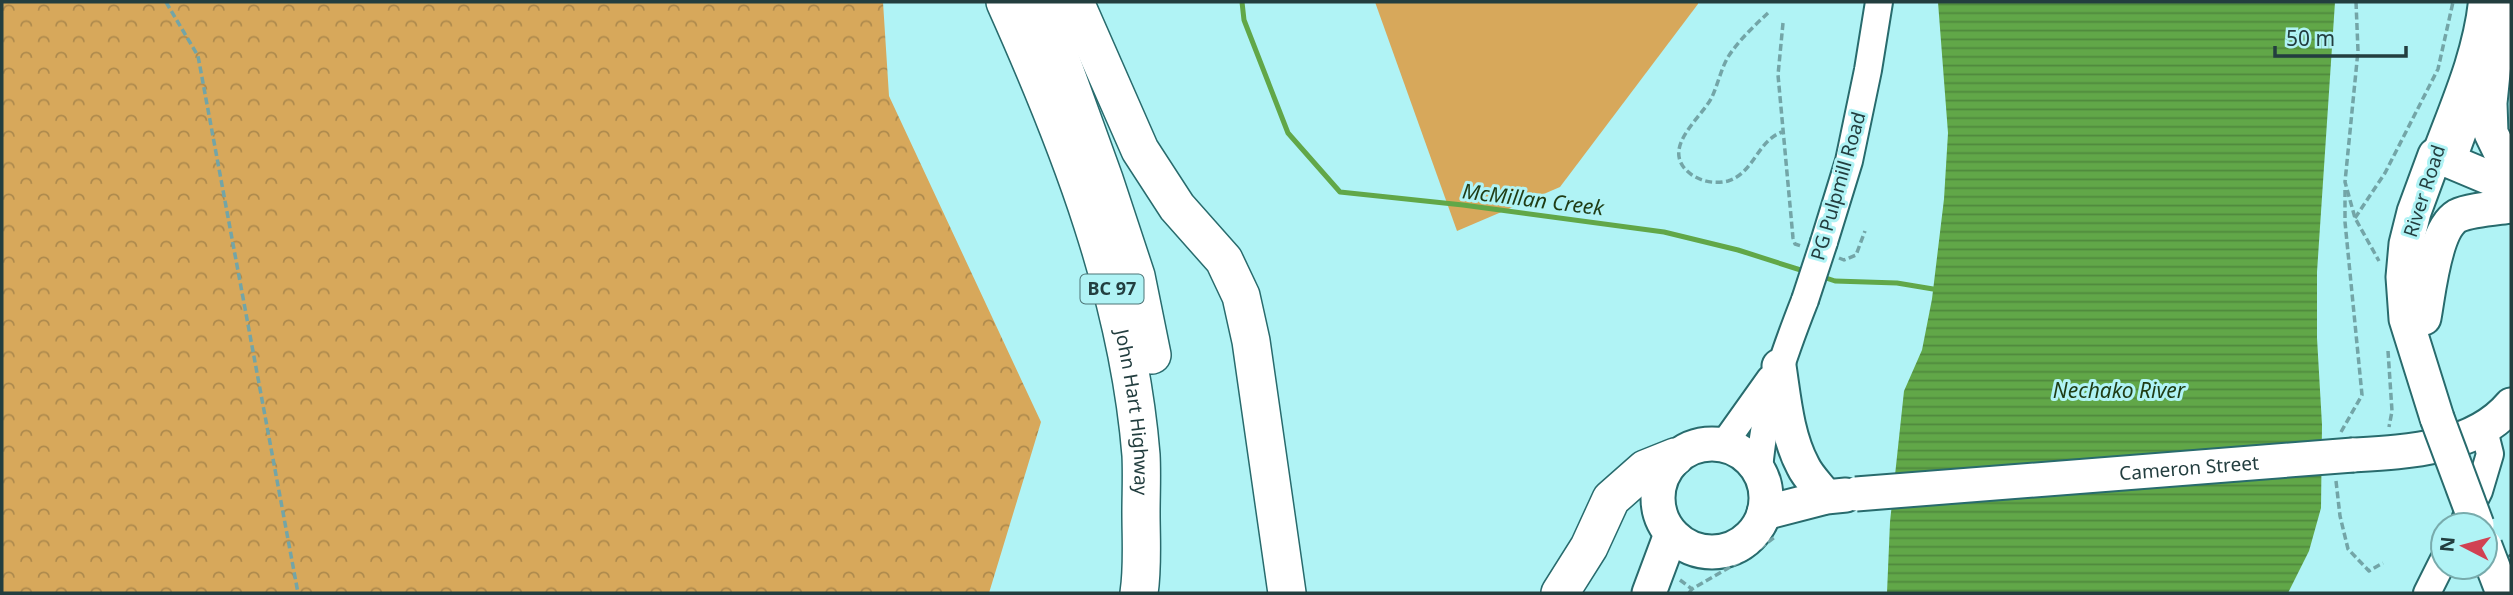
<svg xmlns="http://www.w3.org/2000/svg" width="2513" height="595" font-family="'Noto Sans',sans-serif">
<defs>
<pattern id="forest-crowns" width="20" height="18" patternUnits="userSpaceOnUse" patternTransform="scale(1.75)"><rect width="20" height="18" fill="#d7a85b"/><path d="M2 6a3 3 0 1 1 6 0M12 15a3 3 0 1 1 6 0" fill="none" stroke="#ae8a4d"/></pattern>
<pattern id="water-rules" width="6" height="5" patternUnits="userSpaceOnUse" patternTransform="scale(1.75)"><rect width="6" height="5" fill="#61a748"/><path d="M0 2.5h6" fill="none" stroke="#50893d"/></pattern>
</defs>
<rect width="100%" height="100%" fill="#b0f3f5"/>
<path fill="url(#forest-crowns)" d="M2 2H883L889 96 1041 422 989 593H2Z"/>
<path fill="#d7a85b" d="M1375 2H1698V4L1560 187 1457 231Z"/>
<path fill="url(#water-rules)" d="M1938 2H2335L2317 272V338L2322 425 2321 508 2309 551 2288 593H1887L1890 522 1904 391 1922 350 1932 299 1944 199 1948 133Z"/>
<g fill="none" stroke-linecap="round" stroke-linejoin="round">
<g stroke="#61a748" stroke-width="5">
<path d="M1242 2 1244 20 1288 133 1340 192 1463 205 1664 232 1738 250 1807 272"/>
<path d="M1820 276 1835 281 1897 283 1933 289"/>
</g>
<g stroke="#286b6d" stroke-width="30">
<g id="minor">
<path d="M2435 155C2454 104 2476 56 2482 2"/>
<path d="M2452 162 2496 43 2500 2"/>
<path d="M1824 242 1849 161 1868 70 1879 2"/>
<path d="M1723 445 1770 379"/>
<path d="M1759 471C1763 412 1783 356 1805 300"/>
<path d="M2466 517 2479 491 2490 454 2483 426"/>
<path d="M2427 593 2443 561"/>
</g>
</g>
<g stroke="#286b6d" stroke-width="37">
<g id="major">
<path d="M2496 43 2490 103 2491 133 2511 174"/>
<path d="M2424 318C2429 292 2434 230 2457 216 2469 210 2497 208 2511 206"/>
<path d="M1779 366C1784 399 1787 436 1803 466 1808 477 1819 487 1826 497"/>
<path d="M2437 418 2406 319 2403 277 2406 244 2414 212 2435 155 2497 181 2511 192"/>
<circle cx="1712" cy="498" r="54"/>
<path d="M2353 455C2407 452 2474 449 2511 405"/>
<path d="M1764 513 1826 497 1846 495"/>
<path d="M1649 593 1671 534"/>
</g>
</g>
<g stroke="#286b6d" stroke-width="40">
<g id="highway">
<path id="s1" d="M1005 2C1069 145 1128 296 1141 455 1142 474 1141 494 1141 513 1141 540 1143 567 1139 593"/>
<path d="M1040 2 1104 179 1136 276 1152 355"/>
<path d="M1075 2 1140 150 1177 207 1224 260 1241 296 1251 341 1287 593"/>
<path d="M1560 593 1589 547 1611 499 1645 469 1675 457"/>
</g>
</g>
<g stroke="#73a5a7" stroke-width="3.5" stroke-dasharray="7 3.5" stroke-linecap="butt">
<path d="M166 2 198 56 298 593"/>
<path d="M2356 2 2358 51 2345 182 2355 218 2379 261"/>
<path d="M1768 13C1754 26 1739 40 1728 57 1721 69 1718 84 1712 97 1701 119 1657 150 1692 175 1703 182 1715 184 1728 181 1754 173 1757 141 1782 132"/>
<path d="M1783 23 1778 75 1793 238 1795 244 1801 246"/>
<path d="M2355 218 2385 173 2438 69 2453 2"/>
<path d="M1839 258 1844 260 1856 255 1865 231"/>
<path d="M2388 351 2392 411 2389 427"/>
<path d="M2341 432 2362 395 2345 222V188"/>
<path d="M1692 437 1707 430"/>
<path d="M2336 481 2340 516 2348 549 2369 571 2383 563"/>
<path d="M1643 504 1649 515V523"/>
<path d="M1680 580 1692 589"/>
<path d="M1689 593 1692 589 1749 556 1775 537"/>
</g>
<use href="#minor" stroke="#fff" stroke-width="26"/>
<use href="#major" stroke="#fff" stroke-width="33"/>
<use href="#highway" stroke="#fff" stroke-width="37"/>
<g stroke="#496f70" stroke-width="8">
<path id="rail" d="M2490 593 2511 558"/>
</g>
<use href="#rail" stroke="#b0f3f5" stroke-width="5" stroke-dasharray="16" stroke-linecap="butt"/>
<g stroke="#286b6d" stroke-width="30" stroke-linecap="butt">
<path id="minor-bridge" d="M1805 300 1824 242"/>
</g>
<g stroke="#286b6d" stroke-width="37" stroke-linecap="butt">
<g id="major-bridge">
<path d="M2437 418 2477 525"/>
<path id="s2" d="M1856 494 2353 455"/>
<path d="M2485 546 2503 593"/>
</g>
</g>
<use href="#minor-bridge" stroke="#fff" stroke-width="26"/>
<use href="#major-bridge" stroke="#fff" stroke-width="33"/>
</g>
<g text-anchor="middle" stroke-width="6" stroke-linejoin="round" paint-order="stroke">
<rect fill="#b0f3f5" stroke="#4d7476" stroke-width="2" x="1080.5" y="274.5" width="63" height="29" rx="5"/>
<g font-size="18" font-weight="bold" fill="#233e3f">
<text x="1112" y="295">BC 97</text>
</g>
<g font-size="19" fill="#233e3f" stroke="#b0f3f5">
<text transform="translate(1838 186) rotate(-74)" y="7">PG Pulpmill Road</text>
<text transform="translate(2424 191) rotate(-72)" y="7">River Road</text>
<text dy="7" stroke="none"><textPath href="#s1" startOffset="432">John Hart Highway</textPath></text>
<text dy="7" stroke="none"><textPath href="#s2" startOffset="334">Cameron Street</textPath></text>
</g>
<g font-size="21" font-style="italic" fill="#1f3c15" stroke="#b0f3f5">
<text transform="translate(1533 200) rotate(7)" y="7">McMillan Creek</text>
<text x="2119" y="398">Nechako River</text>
</g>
</g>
<rect width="2513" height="595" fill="none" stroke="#233e3f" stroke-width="7"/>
<g transform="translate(2464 546) rotate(276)"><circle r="33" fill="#b0f3f5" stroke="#78abac" stroke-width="2"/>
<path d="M0-5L12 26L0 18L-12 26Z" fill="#d14152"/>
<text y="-10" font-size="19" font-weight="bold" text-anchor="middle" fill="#233e3f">N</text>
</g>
<path d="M2275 46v10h131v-10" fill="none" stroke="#233e3f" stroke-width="3.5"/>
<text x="2286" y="46" font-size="21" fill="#233e3f" stroke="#b0f3f5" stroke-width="5" paint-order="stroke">50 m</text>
</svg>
